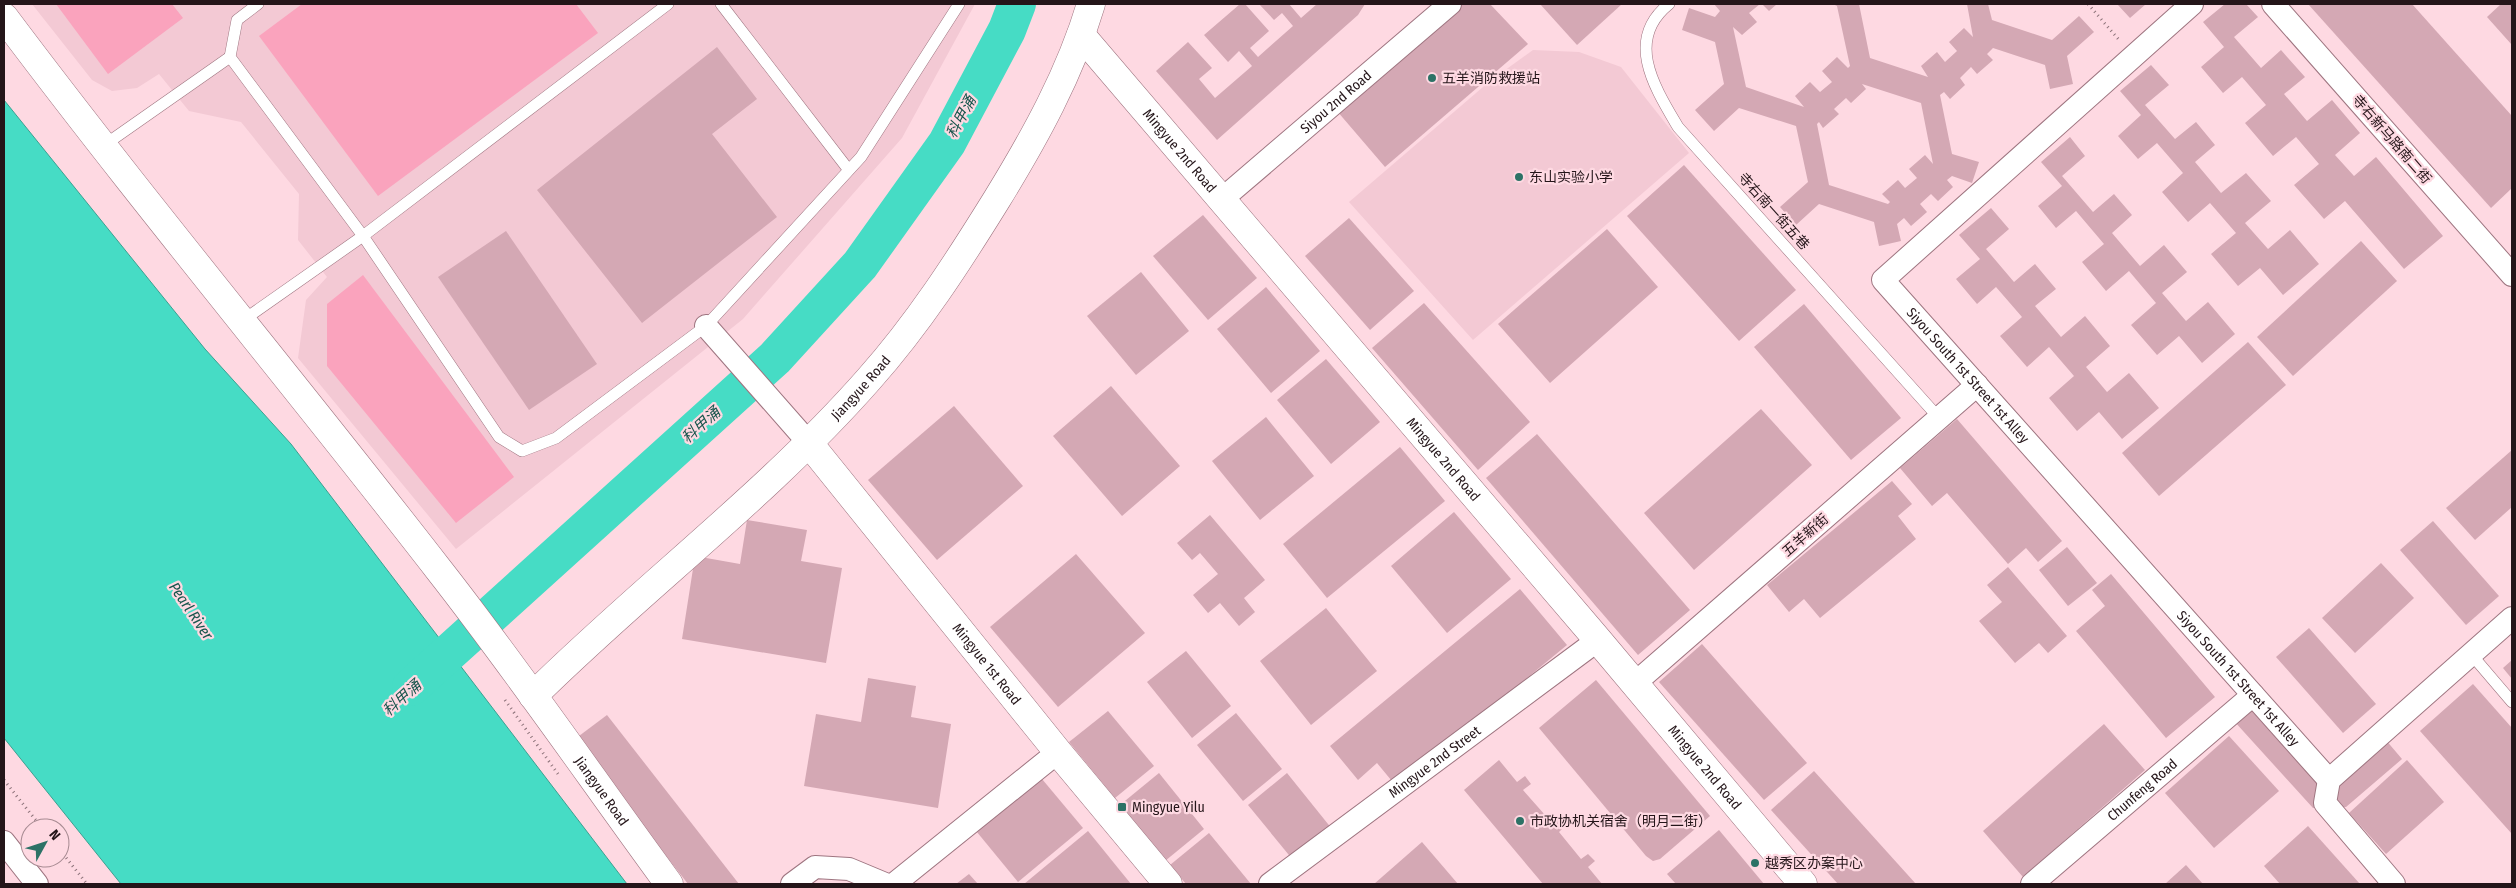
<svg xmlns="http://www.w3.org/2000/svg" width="2516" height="888" font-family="'Fira Sans Condensed','Noto Sans SC',sans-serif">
<rect width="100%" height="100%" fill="#fed9e2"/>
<g fill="#f3c9d4">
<path d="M32 4H975L902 138 743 319 456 549 298 358 306 300 327 277 298 240 299 194 241 122 189 111 159 74 137 88 112 91 92 80Z"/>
<path d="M1533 50 1579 52 1621 67 1689 153 1473 340 1349 202 1490 81Z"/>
</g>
<g fill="#faa3bd">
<path d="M56 4H172L183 18 108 74Z"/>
<path d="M302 4H576L598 33 378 196 259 36Z"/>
<path d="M363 275 514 477 456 523 327 366V304Z"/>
</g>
<path fill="#46dcc5" stroke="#3ca091" d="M4 100 205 349 291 444 627 884H121L4 738Z"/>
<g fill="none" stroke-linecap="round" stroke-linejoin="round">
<path stroke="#46dcc5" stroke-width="38" d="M411 687 775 358 860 265 947 143 1007 30 1017 4"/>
</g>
<g fill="#d4a8b4" fill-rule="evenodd">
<path d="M1240 4H1245L1269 31 1250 48 1258 57 1293 26 1282 13 1274 20 1259 4H1289L1301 18 1317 4H1365L1358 15 1217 140 1156 71 1188 42 1212 68 1199 79 1215 98 1252 66 1239 51 1228 62 1204 35Z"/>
<path d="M1460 4H1490L1528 44 1385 167 1337 111Z"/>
<path d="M1540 4H1622L1577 45Z"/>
<path d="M1714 4H1760L1749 13 1757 22 1742 35 1733 27 1746 87 1804 107 1795 96 1810 82 1820 92 1832 82 1822 71 1837 57 1848 68 1850 66 1837 6 1833 4H1859L1870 58 1928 77 1921 66 1937 52 1945 62 1957 51 1949 42 1964 28 1973 37 1967 4H1988L1992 20 2052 40 2079 16 2094 32 2067 56 2073 84 2050 89 2045 65 1993 48 1987 54 1993 60 1977 74 1971 67 1960 78 1965 85 1950 99 1944 92 1940 95 1952 154 1979 162 1972 183 1952 176 1947 180 1953 187 1938 201 1931 194 1920 204 1927 212 1911 226 1904 218 1897 224 1901 241 1879 246 1874 222 1819 204 1796 225 1780 207 1808 182 1796 126 1739 108 1714 131 1695 110 1724 84 1715 42 1682 30 1689 8 1715 17 1720 11ZM1862 84 1921 103 1933 164 1925 155 1909 169 1917 178 1905 188 1898 180 1882 194 1890 202 1888 204 1829 185 1817 124 1819 122 1823 128 1839 114 1834 109 1846 98 1851 103 1866 89Z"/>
<path d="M1762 4H1777L1769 11Z"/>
<path d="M2117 4H2146L2130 18Z"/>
<path d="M2225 4H2246L2258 17 2234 37 2261 68 2281 50 2305 77 2284 94 2307 121 2332 100 2360 133 2335 155 2354 176 2376 157 2443 236 2404 269 2345 201 2324 219 2294 185 2319 164 2296 137 2273 156 2245 123 2266 105 2242 77 2223 93 2201 67 2224 47 2203 22Z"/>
<path d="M2308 4H2412L2512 116V188L2491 208Z"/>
<path d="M2501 4H2512V45L2487 17Z"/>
<path d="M717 47 757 99 712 134 777 217 642 323 537 190Z"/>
<path d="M2151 65 2169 85 2145 105 2175 139 2196 122 2215 145 2195 162 2221 193 2246 173 2271 201 2245 223 2268 249 2290 230 2319 264 2283 295 2260 268 2238 286 2211 254 2236 233 2210 203 2188 222 2162 192 2183 173 2157 143 2138 159 2118 136 2141 115 2120 91Z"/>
<path d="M2070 137 2085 156 2062 176 2093 212 2114 194 2132 215 2112 233 2140 266 2164 245 2187 272 2162 293 2186 321 2208 302 2235 334 2202 363 2179 336 2157 355 2131 325 2156 303 2129 271 2106 291 2082 262 2104 244 2076 211 2056 228 2038 206 2062 186 2041 162Z"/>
<path d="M1684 165 1796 290 1739 341 1627 216Z"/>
<path d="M1991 208 2009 229 1986 249 2014 282 2035 264 2056 289 2035 306 2061 337 2085 316 2110 346 2086 367 2107 392 2129 373 2159 408 2122 439 2099 412 2077 431 2049 398 2074 376 2049 347 2027 367 2000 336 2022 317 1996 287 1977 304 1956 279 1980 259 1959 235Z"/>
<path d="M1203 215 1257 278 1208 320 1153 256Z"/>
<path d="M1349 218 1414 291 1370 330 1305 256Z"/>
<path d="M1607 229 1658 287 1550 383 1498 324Z"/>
<path d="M506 231 597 364 529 410 438 277Z"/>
<path d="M2361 241 2397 281 2293 376 2257 337Z"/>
<path d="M1141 272 1189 331 1136 375 1087 316Z"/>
<path d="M1266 287 1320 351 1271 393 1217 329Z"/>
<path d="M1424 303 1530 422 1478 470 1372 348Z"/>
<path d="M1804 304 1901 418 1851 460 1754 347Z"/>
<path d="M2248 342 2286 385 2159 496 2122 453Z"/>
<path d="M1326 359 1380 422 1331 464 1277 400Z"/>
<path d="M1111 386 1180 466 1122 516 1053 436Z"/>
<path d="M954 406 1023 486 937 560 868 480Z"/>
<path d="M1761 409 1812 465 1694 570 1644 513Z"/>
<path d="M1266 417 1314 476 1260 520 1212 461Z"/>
<path d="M1957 419 2062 541 2038 562 2026 548 2008 564 1947 493 1932 506 1900 468Z"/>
<path d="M1537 434 1690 610 1638 655 1486 478Z"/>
<path d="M1400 447 1445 501 1327 598 1283 544Z"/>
<path d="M2512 450V507L2475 540 2446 508Z"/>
<path d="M1892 481 1912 504 1898 516 1916 539 1820 618 1804 599 1789 612 1767 585Z"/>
<path d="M1454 512 1511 579 1447 633 1391 566Z"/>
<path d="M1210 515 1265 580 1244 598 1255 612 1239 626 1220 603 1208 613 1193 595 1218 574 1200 553 1192 560 1177 543Z"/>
<path d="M747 520 807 530 801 561 842 568 826 663 682 639 695 556 740 564Z"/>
<path d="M2433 521 2499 596 2466 625 2400 550Z"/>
<path d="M2067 547 2097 583 2068 606 2039 570Z"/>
<path d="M1076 554 1145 633 1058 707 990 627Z"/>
<path d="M2381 563 2414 598 2355 653 2322 618Z"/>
<path d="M2008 567 2067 636 2048 653 2039 643 2015 663 1979 621 2002 602 1987 585Z"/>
<path d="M2111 574 2215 697 2166 738 2076 631 2105 606 2092 590Z"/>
<path d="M1520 589 1567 645 1396 786 1377 763 1358 780 1330 746Z"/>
<path d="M1326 608 1377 671 1311 725 1260 661Z"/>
<path d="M2309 628 2376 704 2343 733 2276 657Z"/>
<path d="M1702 644 1807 763 1764 800 1659 682Z"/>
<path d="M1186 651 1231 706 1192 738 1147 682Z"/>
<path d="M2512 660V679L2503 668Z"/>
<path d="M868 678 916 686 911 717 951 724 938 808 804 786 816 714 861 722Z"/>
<path d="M1596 680 1710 816 1660 859 1653 861 1646 856 1539 728Z"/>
<path d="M2473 684 2512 728V834L2420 731Z"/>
<path d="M2255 703 2318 779 2385 739 2402 759 2346 807 2313 808 2234 721Z"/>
<path d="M1108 711 1154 766 1115 798 1069 742Z"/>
<path d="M1236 713 1282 769 1243 801 1197 745Z"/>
<path d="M607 715 739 884H688L575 739Z"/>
<path d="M2104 724 2145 770 2023 877 1983 831Z"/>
<path d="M2229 736 2279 791 2214 848 2165 793Z"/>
<path d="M1499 760 1517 782 1525 776 1531 784 1523 790 1553 824 1560 818 1566 825 1559 832 1581 859 1588 854 1595 861 1588 867 1602 884H1543L1464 790Z"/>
<path d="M2407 760 2444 802 2386 854 2349 813Z"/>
<path d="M1814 771 1916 884H1838L1771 810Z"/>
<path d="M1037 773 1083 828 1018 882 972 826Z"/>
<path d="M1159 773 1204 829 1165 861 1120 805Z"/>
<path d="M1287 773 1332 829 1293 860 1248 805Z"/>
<path d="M2308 826 2360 884H2280L2264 866Z"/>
<path d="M1719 830 1764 884H1676L1667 874Z"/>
<path d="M1088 831 1131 884H1024Z"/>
<path d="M1209 833 1251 884H1186L1170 865Z"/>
<path d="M1422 842 1458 884H1374Z"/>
<path d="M2186 865 2203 884H2165Z"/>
<path d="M969 874 978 884H956Z"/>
</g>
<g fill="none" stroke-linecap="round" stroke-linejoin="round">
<g stroke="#9e7580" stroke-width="12">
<g id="service">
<path d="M258 4 237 20 230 57 363 236 499 437 522 451 556 438 706 326 861 157 959 4"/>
<path d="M721 4 848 169"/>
<path d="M1669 4C1624 40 1655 88 1678 127L1939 418"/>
<path d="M103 146 230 57"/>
<path d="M242 321 363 236 668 4"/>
<path d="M2471 654 2512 702"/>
</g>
</g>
<g stroke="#9e7580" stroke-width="24">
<g id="minor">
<path id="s1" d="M2192 4 1883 280 2329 780"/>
<path d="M2273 4 2512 275"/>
<path id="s2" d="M1221 200 1450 4"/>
<path d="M706 326 808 442"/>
<path d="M1634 684 1977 385"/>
<path d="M4 842 37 884"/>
<path d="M792 884 815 867 849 869 885 884"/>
<path d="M894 884 1058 752"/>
<path id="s3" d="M1270 884 1598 640"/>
<path id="s4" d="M2032 884 2253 695"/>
<path d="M2394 884 2325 803 2329 780 2512 618"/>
</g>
</g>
<g stroke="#9e7580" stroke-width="29">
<g id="tertiary">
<path id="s5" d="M4 17C145 205 295 384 439 570 519 672 592 779 669 884"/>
<path id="s6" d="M1081 35 1598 640 1803 884"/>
<path id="s7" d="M808 442 1058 752 1168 884"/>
<path id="s8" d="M533 696C642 588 767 495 869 379 918 324 958 262 997 199 1035 137 1070 74 1091 4"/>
</g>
</g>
<g stroke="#8c7279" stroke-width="3" stroke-dasharray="1 4" stroke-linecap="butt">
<path d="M2088 4 2120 41"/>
<path d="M505 700 558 774"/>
<path d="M4 780 42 828"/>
<path d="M60 850 87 884"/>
</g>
<use href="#service" stroke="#fff" stroke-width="11"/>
<use href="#minor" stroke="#fff" stroke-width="22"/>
<use href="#tertiary" stroke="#fff" stroke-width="28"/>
</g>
<g fill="#2c7266" stroke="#fed9e2" stroke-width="2">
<circle cx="1432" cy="78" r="5"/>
<circle cx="1519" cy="177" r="5"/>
<rect x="1117" y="802" width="10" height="10" rx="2.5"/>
<circle cx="1520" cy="821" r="5"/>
<circle cx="1755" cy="863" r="5"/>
</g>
<g text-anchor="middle" stroke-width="4.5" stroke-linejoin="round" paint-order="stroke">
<g font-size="14" fill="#241519" stroke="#fed9e2" text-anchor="start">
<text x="1442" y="83">五羊消防救援站</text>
<text x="1529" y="182">东山实验小学</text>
<text x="1132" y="812">Mingyue Yilu</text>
<text x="1530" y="826">市政协机关宿舍（明月二街）</text>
<text x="1765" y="868">越秀区办案中心</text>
</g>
<g font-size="14" fill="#241519" stroke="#fed9e2">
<text dy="5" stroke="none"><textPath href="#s2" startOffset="151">Siyou 2nd Road</textPath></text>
<text transform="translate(2392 139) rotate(49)" y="5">寺右新马路南二街</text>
<text dy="5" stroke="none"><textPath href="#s6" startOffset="152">Mingyue 2nd Road</textPath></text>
<text transform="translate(1774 211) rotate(48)" y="5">寺右南一街五巷</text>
<text dy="5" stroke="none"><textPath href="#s1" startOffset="542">Siyou South 1st Street 1st Alley</textPath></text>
<text dy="5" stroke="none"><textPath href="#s8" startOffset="450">Jiangyue Road</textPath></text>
<text dy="5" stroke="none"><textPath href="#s6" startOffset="558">Mingyue 2nd Road</textPath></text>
<text transform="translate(1805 535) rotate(-41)" y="5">五羊新街</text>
<text dy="5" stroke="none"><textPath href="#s7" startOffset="285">Mingyue 1st Road</textPath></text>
<text dy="5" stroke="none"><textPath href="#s1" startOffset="948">Siyou South 1st Street 1st Alley</textPath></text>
<text dy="5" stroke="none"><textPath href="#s3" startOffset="205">Mingyue 2nd Street</textPath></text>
<text dy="5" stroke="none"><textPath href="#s6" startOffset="962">Mingyue 2nd Road</textPath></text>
<text dy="5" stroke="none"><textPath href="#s4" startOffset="145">Chunfeng Road</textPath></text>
<text dy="5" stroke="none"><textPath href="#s5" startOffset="978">Jiangyue Road</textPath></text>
</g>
<g font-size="15" font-style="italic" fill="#18554c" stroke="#fed9e2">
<text transform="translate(961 117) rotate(-62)" y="5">科甲涌</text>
<text transform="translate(701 425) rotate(-42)" y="5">科甲涌</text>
<text transform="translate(191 611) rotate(56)" y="5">Pearl River</text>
<text transform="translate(402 698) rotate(-42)" y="5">科甲涌</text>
</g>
</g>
<rect width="2516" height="888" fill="none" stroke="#241519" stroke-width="10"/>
<g transform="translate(45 843) rotate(50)"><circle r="24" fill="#fed9e2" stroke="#a78b92"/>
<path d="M0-4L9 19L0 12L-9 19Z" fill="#2c7266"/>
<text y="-8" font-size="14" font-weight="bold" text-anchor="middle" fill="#241519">N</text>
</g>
</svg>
